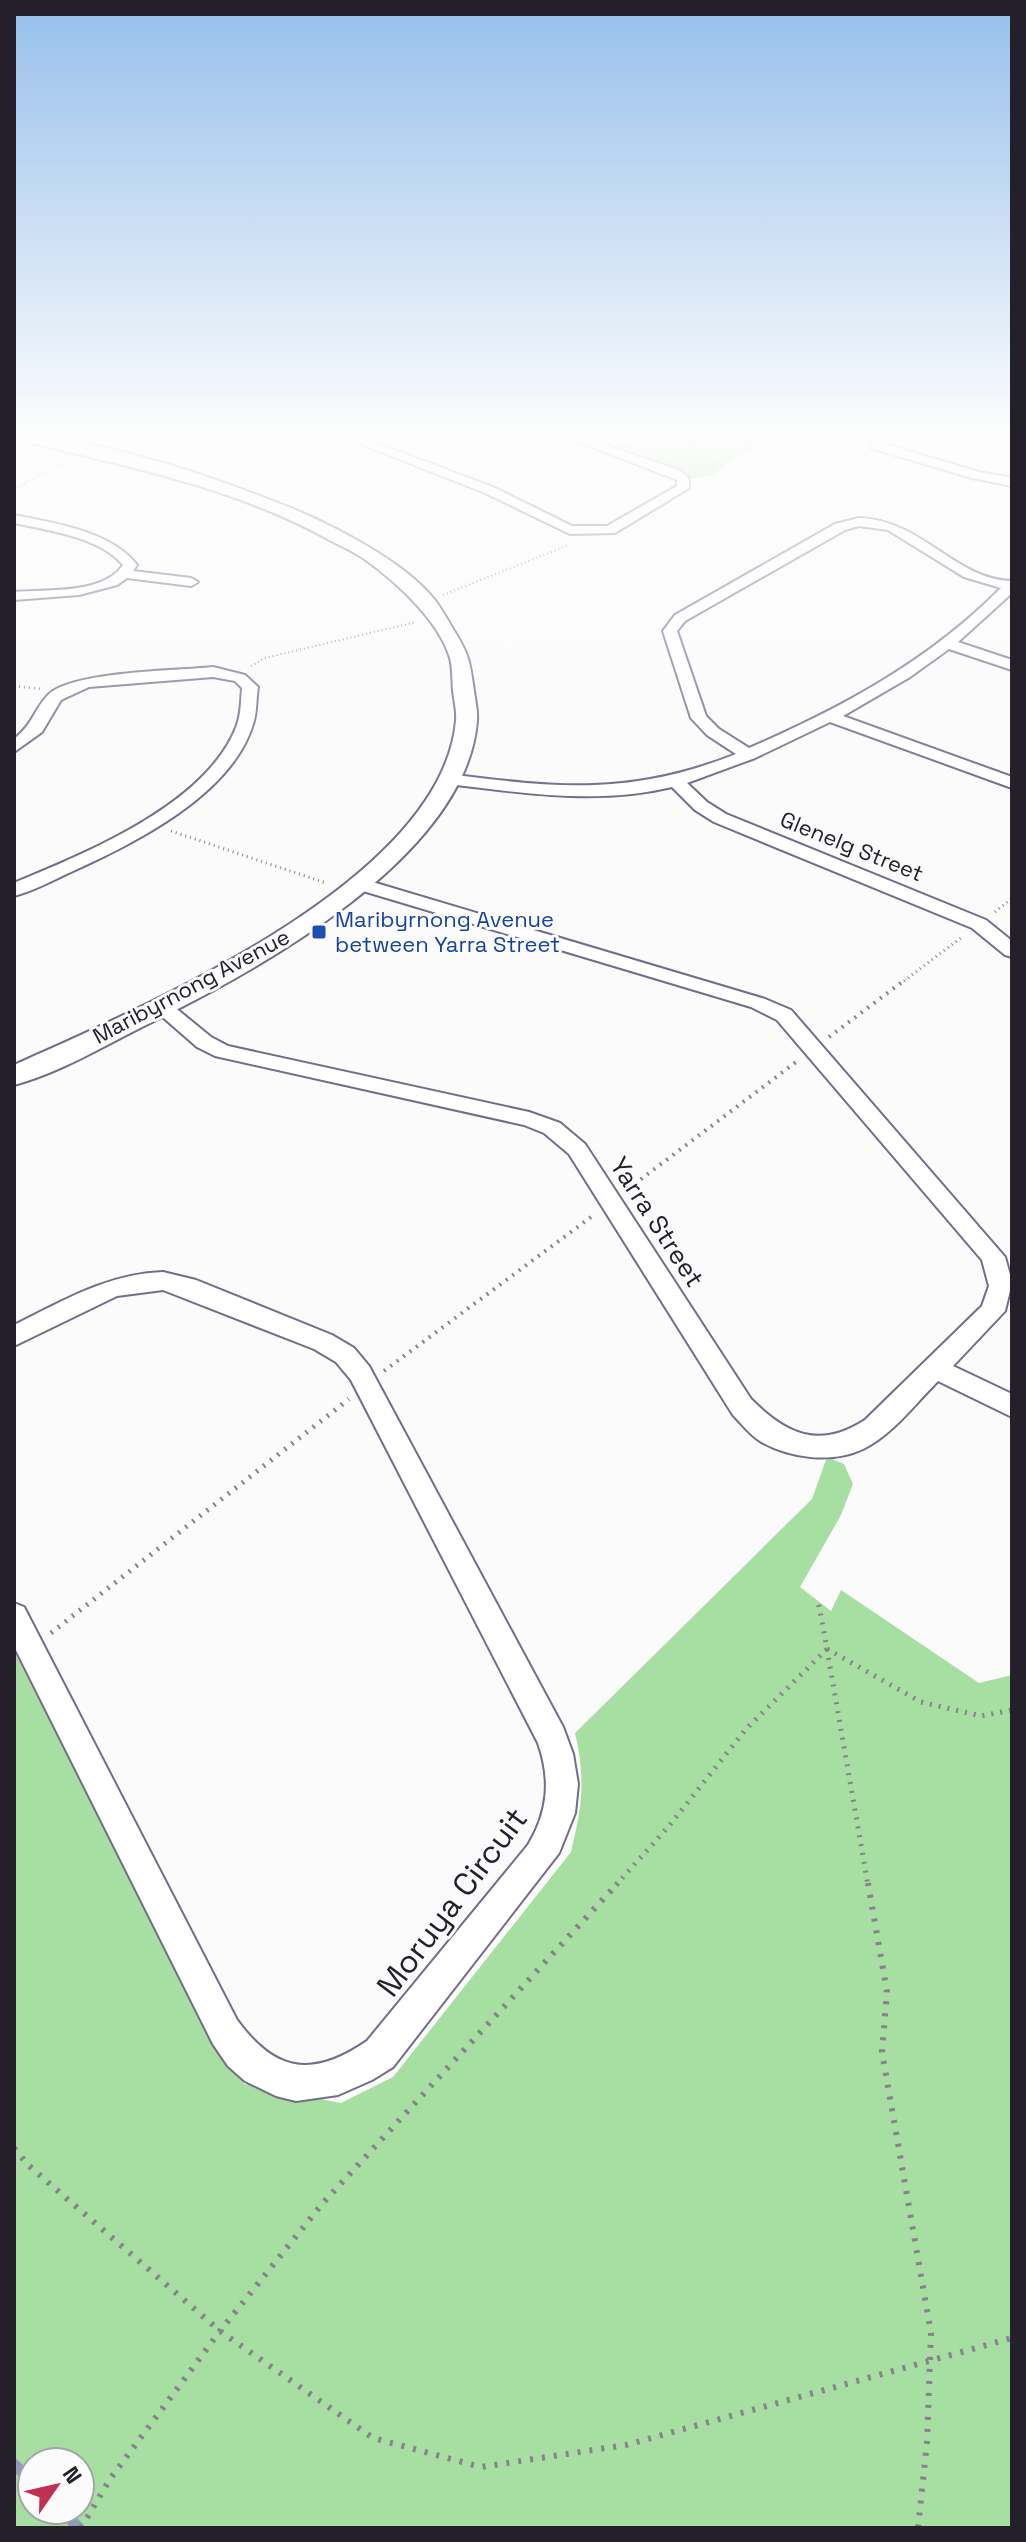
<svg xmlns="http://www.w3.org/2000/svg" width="1026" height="2542" font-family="'Space Grotesk',sans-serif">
<rect width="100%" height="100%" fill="#fbfbfb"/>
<g fill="#a7dfa2" fill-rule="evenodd">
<path d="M640 437H768L710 476 691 478 685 470 623 447Z"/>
<path d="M827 1457 844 1464 853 1484 841 1515 800 1587 831 1611 841 1590 979 1683 1012 1675V2528H14V1651L142 1901 244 2084 341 2103 393 2077 571 1852C582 1806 586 1780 575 1733L812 1499ZM32 2462H80V2510H32Z"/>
</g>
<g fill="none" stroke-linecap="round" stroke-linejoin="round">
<g stroke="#8e9bb5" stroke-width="11">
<path d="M14 2464 32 2482"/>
<path d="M61 2510 79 2528"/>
</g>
<g stroke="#746d8a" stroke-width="4">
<g id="street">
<path d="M69 437H84L67 448H59V442Z"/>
<path d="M343 437H360L493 487 572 526H607L677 486V480L566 437H584L681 471 689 479V488L615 533 570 534 485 493Z"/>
<path d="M875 441 979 472 1012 478V486L972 478 871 448V442Z"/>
<path d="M14 515C54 523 111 531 137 565L133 571 191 578 198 582 191 586 127 578 117 585 79 595 14 600V592C45 589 103 595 123 565 100 537 47 530 14 523Z"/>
<path d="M859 518C923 520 955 580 1012 581V593L958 642 1012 660V670L949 649 910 677 843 716 1012 777V788L830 722 755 758 687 783 707 802 726 814 986 920 1012 941V957L1005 955 972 928 714 822 695 810 672 787C598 805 523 793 448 784L440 779 448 774C557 788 631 796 736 754L707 735 691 718 663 631 675 615 835 524ZM859 526 888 530 964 577 1001 588C930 660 842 708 749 748L719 729 706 716 677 631 685 621 845 530Z"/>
<path d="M213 667 245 675 258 687C256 699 257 713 253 724 232 795 133 844 71 872 53 880 34 891 14 896V883C86 853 208 804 237 725 241 714 241 700 242 688L235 681 213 677 89 687 61 700 42 732 14 752V739C33 724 34 710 48 695 72 671 177 671 213 667Z"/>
<path d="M359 878 765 999 791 1010 1005 1257 1012 1282 1005 1311 953 1366 1012 1394V1417L938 1381C915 1404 892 1435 863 1449 832 1464 789 1458 760 1441 750 1435 741 1423 733 1415L569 1154 544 1133 524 1125 215 1056 197 1047 150 1006 160 1000 167 1001 211 1037 228 1046 529 1112 560 1123 585 1144 751 1399C786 1434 819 1450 865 1420L982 1306 989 1286 982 1260 777 1020 751 1007 353 888 350 884Z"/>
<path d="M163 1272 196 1280 332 1335 354 1348 369 1366 563 1727 573 1754 578 1784 575 1813 559 1853 393 2067 372 2080 338 2095 296 2101 276 2096 245 2081 228 2066 213 2044 14 1646V1603L24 1607 237 2020C276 2073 313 2078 367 2041L528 1845C548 1812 551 1780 538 1743L351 1380 336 1362 314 1349 163 1290 117 1296 14 1346V1325C63 1301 107 1274 163 1272Z"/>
</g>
</g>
<g stroke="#746d8a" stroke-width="4">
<path id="secondary" d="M18 437C97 437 207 475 281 504 327 522 403 560 434 599 441 608 447 619 453 629 469 654 470 662 474 691 475 700 478 711 477 721 466 858 255 972 146 1025 104 1046 59 1073 14 1085V1065C143 1007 441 882 456 721 457 711 454 700 453 691 452 680 453 665 449 655 437 619 396 582 367 561 354 551 338 545 324 537 230 486 124 466 20 440Z"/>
</g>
<g stroke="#86848b" stroke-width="2" stroke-dasharray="1 3" stroke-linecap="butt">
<path d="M692 437 698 469"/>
<path d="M838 437 859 442"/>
<path d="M697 476 758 437"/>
<path d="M14 489 61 464"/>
<path d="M443 595 569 545"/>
<path d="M251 666 265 658 416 622"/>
</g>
<g stroke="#86848b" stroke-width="3" stroke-dasharray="1 4" stroke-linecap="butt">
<path d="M14 686 41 689"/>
<path d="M171 831 326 883"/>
<path d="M995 912 1012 898"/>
<path d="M904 981 962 937"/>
</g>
<g stroke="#86848b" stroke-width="4" stroke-dasharray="2 6" stroke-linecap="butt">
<path d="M829 1037 906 979"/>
<path d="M628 1189 796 1062"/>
<path d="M384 1371 595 1214"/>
</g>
<g stroke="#86848b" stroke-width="5" stroke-dasharray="2 7" stroke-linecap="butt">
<path d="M51 1633 349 1399"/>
<path d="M827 1649 868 1885"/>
<path d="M827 1649 921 1702 981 1716 1012 1710"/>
<path d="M616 1885 669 1826 746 1729 827 1649 818 1600"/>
</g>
<g stroke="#86848b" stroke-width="6" stroke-dasharray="3 9" stroke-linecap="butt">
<path d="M868 1883 887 1992 882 2052 931 2333 927 2442 918 2528"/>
<path d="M14 2148 28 2165 220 2331 373 2438 481 2467 626 2445 1012 2338"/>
<path d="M81 2528 110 2479 220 2331 322 2204 618 1883"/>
</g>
<use href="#street" fill="#fff" fill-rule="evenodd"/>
<use href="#secondary" fill="#fff" fill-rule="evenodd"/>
</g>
<linearGradient id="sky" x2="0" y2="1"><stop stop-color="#96bfeb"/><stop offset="0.55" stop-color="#fdfdfd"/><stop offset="1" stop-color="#fdfdfd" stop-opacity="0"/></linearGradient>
<rect width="1026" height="793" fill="url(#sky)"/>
<rect fill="#1a4fb4" stroke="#fbfbfb" stroke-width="3" x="311" y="924" width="16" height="16" rx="4"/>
<g text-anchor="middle" stroke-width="6" stroke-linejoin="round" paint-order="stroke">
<g font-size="22" fill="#23202c" stroke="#fbfbfb">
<text transform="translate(852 846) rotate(22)" y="8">Glenelg Street</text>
<text transform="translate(191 986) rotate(-28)" y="8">Maribyrnong Avenue</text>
</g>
<g font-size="22" fill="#164399" stroke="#fbfbfb" text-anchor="start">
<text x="335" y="927">Maribyrnong Avenue<tspan x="335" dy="25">between Yarra Street</tspan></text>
</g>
<g font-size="26" fill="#23202c" stroke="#fbfbfb">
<text transform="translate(657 1222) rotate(57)" y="9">Yarra Street</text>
</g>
<g font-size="32" fill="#23202c" stroke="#fbfbfb">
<text transform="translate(452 1902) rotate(-53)" y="11">Moruya Circuit</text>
</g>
</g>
<rect width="1026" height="2542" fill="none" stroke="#23202c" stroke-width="32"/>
<g transform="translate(56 2486) rotate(56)"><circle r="38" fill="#fbfbfb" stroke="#a5a3a8" stroke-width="2"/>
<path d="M0-6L14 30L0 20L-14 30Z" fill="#c03054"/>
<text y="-12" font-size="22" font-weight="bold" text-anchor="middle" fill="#23202c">N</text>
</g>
</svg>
